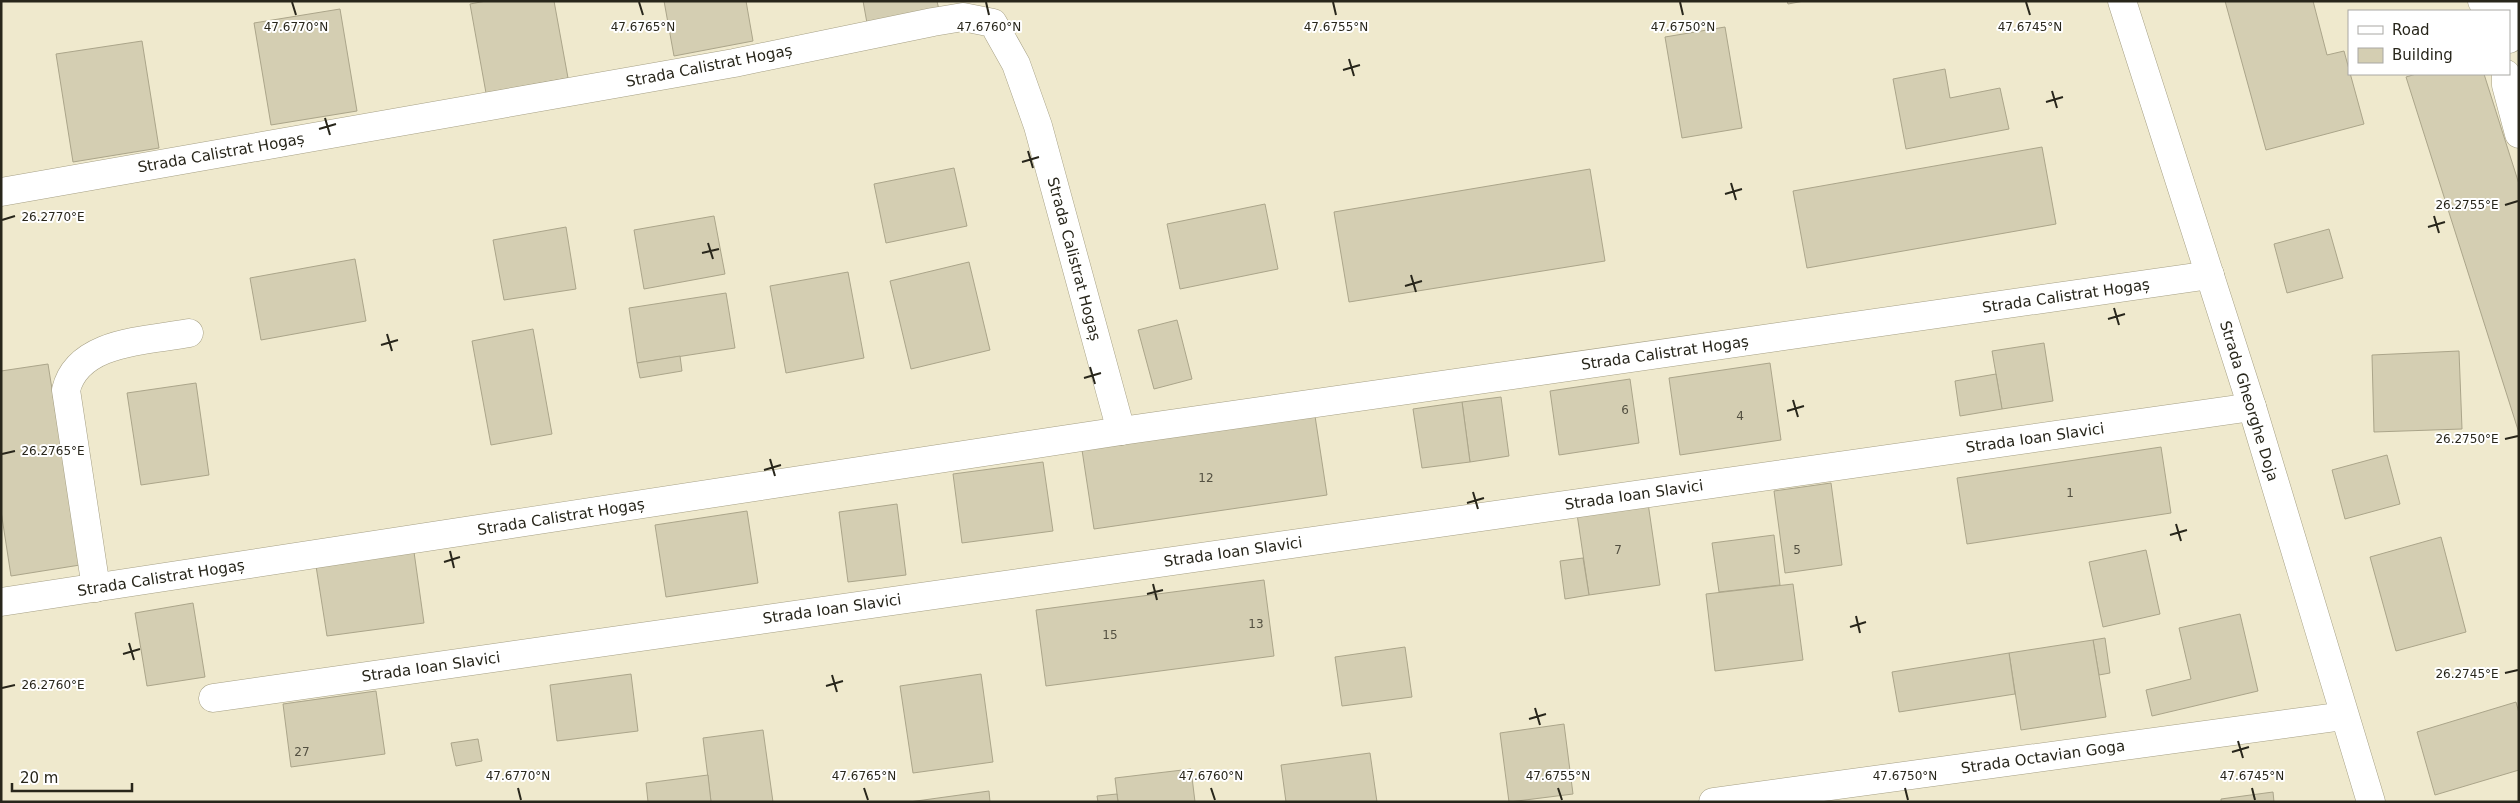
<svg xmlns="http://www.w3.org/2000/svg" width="2520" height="803" font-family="'DejaVu Sans',sans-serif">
<rect width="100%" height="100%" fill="#efe9cd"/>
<g fill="#d4ceb2" stroke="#aba58a">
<path d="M486 1H554L568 78 486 93 470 4Z"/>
<path d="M664 1H746L753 41 674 56Z"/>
<path d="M863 1H937L939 10 867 23Z"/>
<path d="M1787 1H1804L1788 4Z"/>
<path d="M2225 1H2313L2327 55 2344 51 2364 124 2266 150Z"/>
<path d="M340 9 357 111 271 125 254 23Z"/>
<path d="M1725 27 1742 128 1682 138 1665 37Z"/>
<path d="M142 41 159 148 73 162 56 54Z"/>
<path d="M1945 69 1950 98 2000 88 2009 129 1906 149 1893 79Z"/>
<path d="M2416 74H2484L2519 184V433L2406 77Z"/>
<path d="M2042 147 2056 224 1807 268 1793 191Z"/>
<path d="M954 168 967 226 886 243 874 184Z"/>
<path d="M1590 169 1605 261 1349 302 1334 212Z"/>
<path d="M1265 204 1278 269 1180 289 1167 224Z"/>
<path d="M714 216 725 274 644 289 634 230Z"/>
<path d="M566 227 576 289 504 300 493 240Z"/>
<path d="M2329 229 2343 278 2287 293 2274 244Z"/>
<path d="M355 259 366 321 261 340 250 278Z"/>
<path d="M969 262 990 350 911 369 890 281Z"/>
<path d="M848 272 864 358 786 373 770 286Z"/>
<path d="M726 293 735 348 637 363 629 308Z"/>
<path d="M1177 320 1192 379 1154 389 1138 330Z"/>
<path d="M533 329 552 434 491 445 472 341Z"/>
<path d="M2044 343 2053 401 2002 409 1992 351Z"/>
<path d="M2459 351 2462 429 2374 432 2372 355Z"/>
<path d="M680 356 682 371 640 378 637 363Z"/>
<path d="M1770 363 1781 440 1680 455 1669 378Z"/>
<path d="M48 364 80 565 11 576 1 511V371Z"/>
<path d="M1996 374 2002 409 1960 416 1955 381Z"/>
<path d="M1630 379 1639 443 1559 455 1550 391Z"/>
<path d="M196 383 209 475 141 485 127 393Z"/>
<path d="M1501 397 1509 456 1470 462 1462 402Z"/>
<path d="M1462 402 1470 462 1422 468 1413 409Z"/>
<path d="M1315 416 1327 495 1094 529 1082 450Z"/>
<path d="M2161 447 2171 513 1967 544 1957 478Z"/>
<path d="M2387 455 2400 504 2345 519 2332 470Z"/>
<path d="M1043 462 1053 531 962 543 953 474Z"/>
<path d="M1831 483 1842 565 1785 573 1774 491Z"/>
<path d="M1648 503 1660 585 1589 595 1577 514Z"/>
<path d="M897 504 906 575 848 582 839 512Z"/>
<path d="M747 511 758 583 666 597 655 525Z"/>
<path d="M1774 535 1780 585 1719 592 1712 543Z"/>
<path d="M2441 537 2466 632 2396 651 2370 557Z"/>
<path d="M2146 550 2160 614 2103 627 2089 562Z"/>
<path d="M414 552 424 623 327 636 316 566Z"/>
<path d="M1583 558 1589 595 1565 599 1560 561Z"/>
<path d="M1264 580 1274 656 1046 686 1036 610Z"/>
<path d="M1793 584 1803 660 1715 671 1706 594Z"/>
<path d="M193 603 205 677 147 686 135 613Z"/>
<path d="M2240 614 2258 691 2152 716 2146 690 2191 679 2179 628Z"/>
<path d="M2105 638 2110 673 2099 675 2093 640Z"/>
<path d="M2093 640 2106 717 2021 730 2009 653Z"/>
<path d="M1405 647 1412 697 1342 706 1335 657Z"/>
<path d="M2009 653 2015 694 1899 712 1892 672Z"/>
<path d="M631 674 638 731 557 741 550 685Z"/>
<path d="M981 674 993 762 913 773 900 686Z"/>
<path d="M376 691 385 754 291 767 283 704Z"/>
<path d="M2516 702 2519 713V770L2435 795 2417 732Z"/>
<path d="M1564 724 1573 794 1509 802 1500 733Z"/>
<path d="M763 730 773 802H711L703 738Z"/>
<path d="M478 739 482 761 456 766 451 743Z"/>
<path d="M1370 753 1377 802H1286L1281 765Z"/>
<path d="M1191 769 1195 802H1118L1115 778Z"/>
<path d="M708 775 711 802H648L646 783Z"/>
<path d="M989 791 990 802H909Z"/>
<path d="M2273 792 2274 802H2221V799Z"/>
<path d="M1117 794 1118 802H1098L1097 796Z"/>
</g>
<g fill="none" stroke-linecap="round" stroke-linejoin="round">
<g stroke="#a6a085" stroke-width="29">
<g id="minor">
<path d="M2482 1 2501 11"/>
<path d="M2509 39 2510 16 2518 1"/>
<path d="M2506 74V85L2519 134"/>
<path d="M1 192 734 63 933 22 963 17 993 23 1016 64 1038 126 1121 431"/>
<path d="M96 588 66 390C78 340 148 341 189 333"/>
<path d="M1 602 1121 431 2210 275"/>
<path d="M213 698 2252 407"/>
<path d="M1713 802 2344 716"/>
</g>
</g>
<g stroke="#a6a085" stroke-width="29">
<path id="secondary" d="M2122 1 2252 407 2371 802"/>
</g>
<use href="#minor" stroke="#fff" stroke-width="28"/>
<use href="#secondary" stroke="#fff" stroke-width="28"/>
</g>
<path fill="none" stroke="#28261b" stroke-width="2" d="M292 2 296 15M639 2 643 15M986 2 989 15M1333 2 1336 15M1680 2 1683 15M2026 2 2030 15M1349 59 1354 76M1343 70 1360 65M2052 91 2057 108M2046 102 2063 97M325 118 330 135M319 129 336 124M1028 151 1033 168M1022 162 1039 157M1731 183 1736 200M1725 194 1742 189M2505 205 2518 201M2434 216 2439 233M2 220 15 216M2428 227 2445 222M708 243 713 259M702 253 719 249M1411 275 1416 292M1405 286 1422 281M2114 308 2119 325M2108 319 2125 314M387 334 392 351M381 345 398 340M1090 367 1095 384M1084 378 1101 373M1793 400 1798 417M1787 411 1804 406M2505 439 2518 436M2 454 15 451M770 459 775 476M764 470 781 465M1473 492 1478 509M1467 503 1484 498M2176 524 2181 541M2170 535 2187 530M450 551 454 568M444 562 460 557M1153 584 1157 600M1147 594 1163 590M1856 616 1860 633M1850 627 1866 622M129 643 134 660M123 654 140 649M2505 673 2518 670M832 675 837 692M826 686 843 681M2 688 15 685M1535 708 1540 725M1529 719 1546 714M2238 741 2243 758M2232 752 2249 747M518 788 521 800M864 788 868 800M1211 788 1215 800M1558 788 1562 800M1905 788 1908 800M2252 788 2255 800"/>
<g text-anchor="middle" stroke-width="4" stroke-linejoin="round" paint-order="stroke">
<g font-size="12" fill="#535041">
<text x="1625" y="414">6</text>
<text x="1740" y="420">4</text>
<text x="1206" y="482">12</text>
<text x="2070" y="497">1</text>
<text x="1618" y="554">7</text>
<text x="1797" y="554">5</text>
<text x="1256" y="628">13</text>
<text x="1110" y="639">15</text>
<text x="302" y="756">27</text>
</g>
<g font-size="15" fill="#28261b" stroke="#fff">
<text transform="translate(709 66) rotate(-11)" y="5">Strada Calistrat Hogaș</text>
<text transform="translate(221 153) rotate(-10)" y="5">Strada Calistrat Hogaș</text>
<text transform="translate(1074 259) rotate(75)" y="5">Strada Calistrat Hogaș</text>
<text transform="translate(2066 296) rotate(-8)" y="5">Strada Calistrat Hogaș</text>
<text transform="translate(1665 353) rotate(-8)" y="5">Strada Calistrat Hogaș</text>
<text transform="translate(2249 401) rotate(73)" y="5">Strada Gheorghe Doja</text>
<text transform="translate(2035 438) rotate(-8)" y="5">Strada Ioan Slavici</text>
<text transform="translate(1634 495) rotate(-8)" y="5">Strada Ioan Slavici</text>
<text transform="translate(561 517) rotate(-9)" y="5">Strada Calistrat Hogaș</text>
<text transform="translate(1233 552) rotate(-8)" y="5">Strada Ioan Slavici</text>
<text transform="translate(161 578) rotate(-9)" y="5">Strada Calistrat Hogaș</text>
<text transform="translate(832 609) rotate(-8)" y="5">Strada Ioan Slavici</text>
<text transform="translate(431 667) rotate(-8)" y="5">Strada Ioan Slavici</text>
<text transform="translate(2043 757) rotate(-8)" y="5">Strada Octavian Goga</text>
</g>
</g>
<g font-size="12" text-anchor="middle" fill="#28261b" stroke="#fff" stroke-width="4" stroke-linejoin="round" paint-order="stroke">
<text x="296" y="31">47.6770°N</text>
<text x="643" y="31">47.6765°N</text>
<text x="989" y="31">47.6760°N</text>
<text x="1336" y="31">47.6755°N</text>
<text x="1683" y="31">47.6750°N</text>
<text x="2030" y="31">47.6745°N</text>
<text x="2467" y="209">26.2755°E</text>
<text x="53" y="221">26.2770°E</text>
<text x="2467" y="443">26.2750°E</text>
<text x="53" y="455">26.2765°E</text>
<text x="2467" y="678">26.2745°E</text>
<text x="53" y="689">26.2760°E</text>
<text x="518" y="780">47.6770°N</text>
<text x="864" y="780">47.6765°N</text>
<text x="1211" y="780">47.6760°N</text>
<text x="1558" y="780">47.6755°N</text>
<text x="1905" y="780">47.6750°N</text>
<text x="2252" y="780">47.6745°N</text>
</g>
<rect width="2520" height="803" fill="none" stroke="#28261b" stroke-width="5"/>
<rect x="2348" y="10" width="162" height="65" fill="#ffffff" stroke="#a9a8a4"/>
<rect x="2358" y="26" width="25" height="8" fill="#ffffff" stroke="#a9a8a4"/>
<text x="2392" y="35" font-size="15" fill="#28261b">Road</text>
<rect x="2358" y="48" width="25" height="15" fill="#d4ceb2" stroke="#a9a8a4"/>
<text x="2392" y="60" font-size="15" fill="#28261b">Building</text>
<path d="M12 783v8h120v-8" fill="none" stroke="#28261b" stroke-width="2.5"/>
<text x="20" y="783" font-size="15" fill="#28261b" stroke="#ffffff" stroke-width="4" paint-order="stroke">20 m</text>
</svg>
